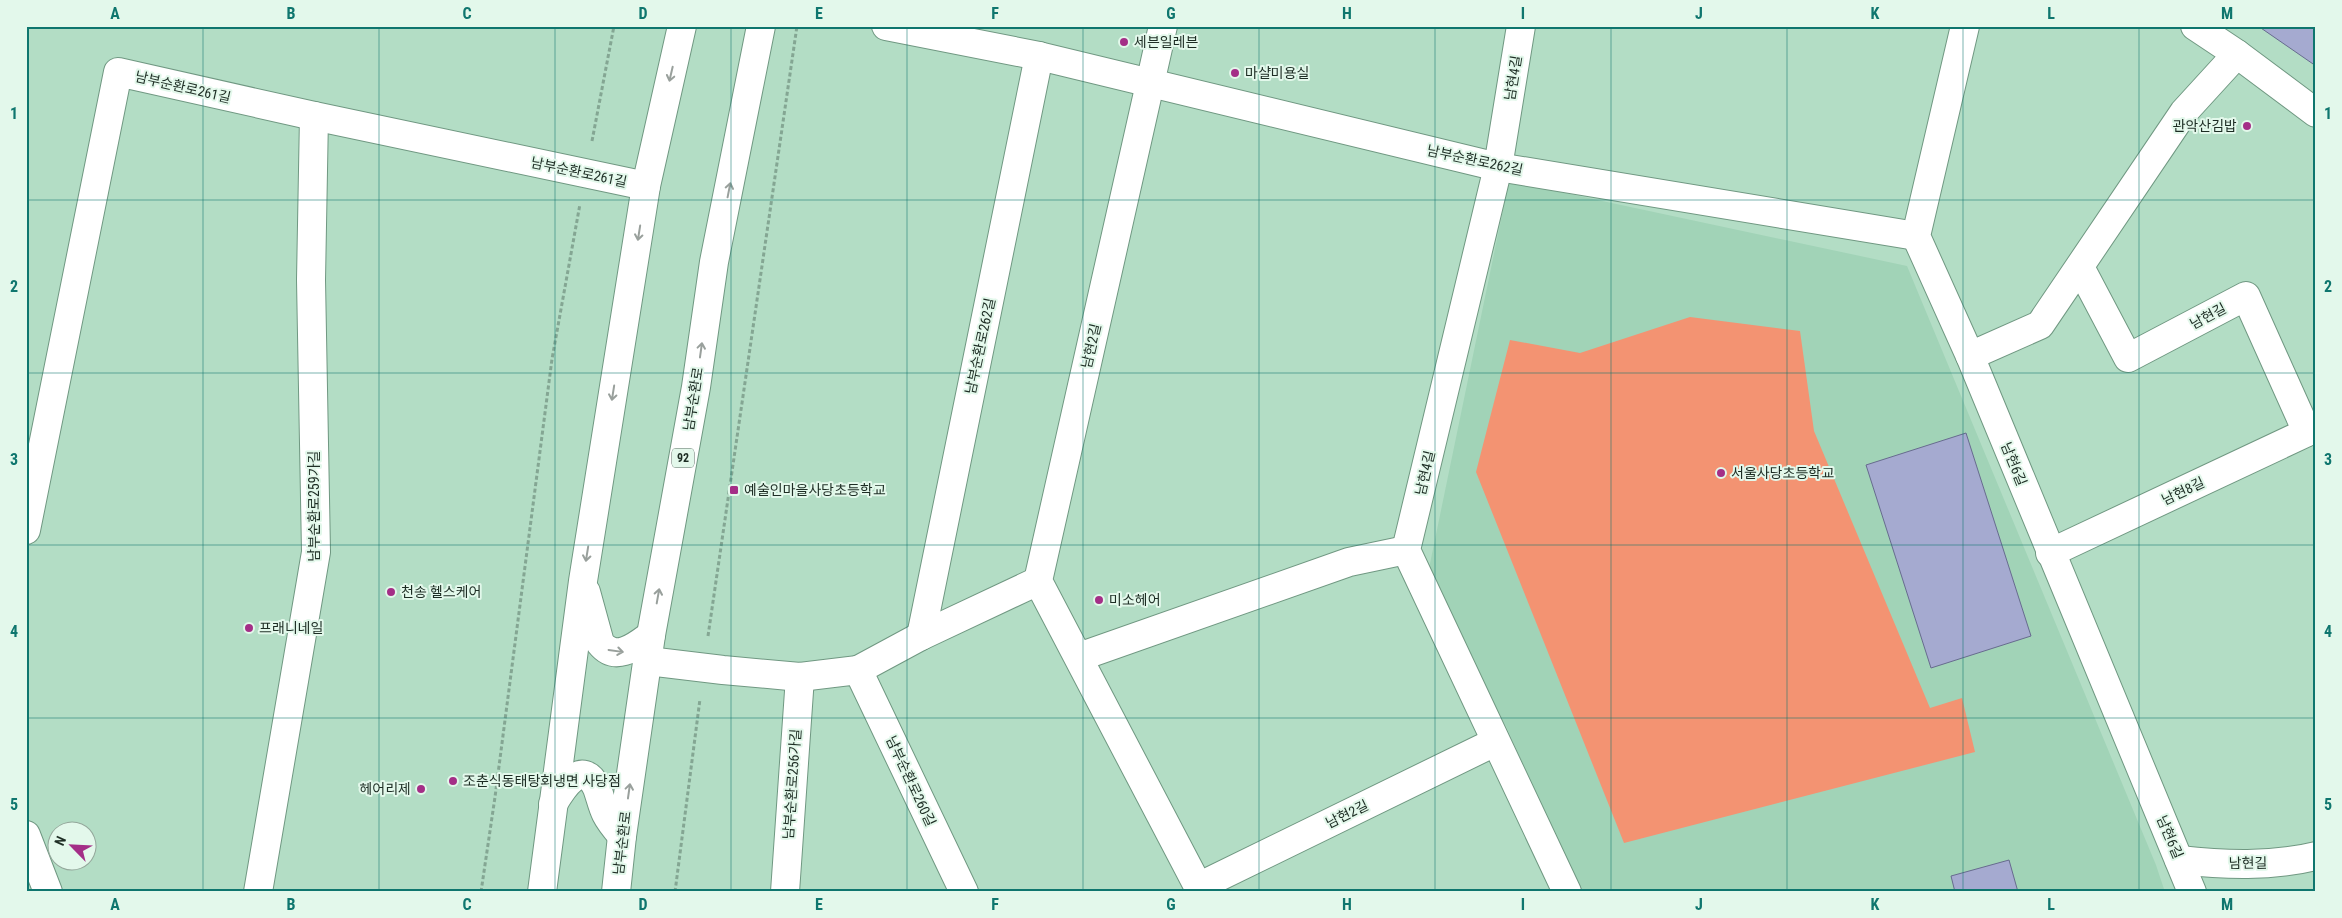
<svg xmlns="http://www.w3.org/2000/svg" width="2342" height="918" font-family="'Roboto Condensed','Noto Sans KR',sans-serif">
<rect width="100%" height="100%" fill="#b3ddc5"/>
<path fill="#a1d3b7" d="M1509 181 1907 266 2156 865 2165 892H1580L1506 726 1426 583Z"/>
<path fill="#f39372" d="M1690 317 1800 331 1814 431 1930 708 1962 698 1975 752 1624 843 1476 472 1510 340 1580 353Z"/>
<g fill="#a5aad0" stroke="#676b8e">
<path d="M2258 26H2316V66Z"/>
<path d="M1966 433 2031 636 1931 668 1866 465Z"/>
<path d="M2009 860 2018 892H1955L1951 876Z"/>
</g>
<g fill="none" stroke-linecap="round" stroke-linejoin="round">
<g stroke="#709882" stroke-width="30">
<g id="minor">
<path d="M886 26 1039 56 1498 167 1916 236"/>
<path d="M1163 26 1038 581 1201 892"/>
<path d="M1521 26 1498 167 1406 550 1567 892"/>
<path d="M1965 26 1916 236 1970 356 2192 892"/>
<path d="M2195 26 2237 54 2316 113"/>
<path d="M2080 267 2128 358 2246 296 2307 432"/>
<path d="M1970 356 2040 325 2184 112 2237 54"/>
<path d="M26 530 118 72 314 116 646 186"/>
<path d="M2050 553 2316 428"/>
<path d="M921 636 1039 56"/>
<path d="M1079 657 1349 562 1406 550"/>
<path d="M648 661 723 670 800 677 858 670 964 892"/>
<path d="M858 670 921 636 1038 581"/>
<path d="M26 835 48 892"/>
<path d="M2179 860C2224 865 2271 867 2316 856"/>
<path d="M1198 887 1495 742"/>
<path d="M258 892 316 552 311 280 314 116"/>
<path d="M785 892 800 677"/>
</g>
</g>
<g stroke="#709882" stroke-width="30">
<g id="major">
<path d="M586 592 600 643C616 663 636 646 651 635"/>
<path d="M553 804C562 789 582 756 597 788 600 796 602 806 606 814 610 822 616 829 622 836"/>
<path d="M542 892 583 581 646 186 682 26"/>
<path d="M616 892 622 836 651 635 696 387 714 262 761 26"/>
</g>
</g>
<g stroke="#84a693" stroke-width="3" stroke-dasharray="4 2.5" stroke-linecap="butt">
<path d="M592 141 614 26"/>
<path d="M708 636 797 26"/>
<path d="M481 892 495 797 552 359 580 204"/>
<path d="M675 892 700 699"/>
</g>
<use href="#minor" stroke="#fff" stroke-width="28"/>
<use href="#major" stroke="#fff" stroke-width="28"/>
</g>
<defs><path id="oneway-shaft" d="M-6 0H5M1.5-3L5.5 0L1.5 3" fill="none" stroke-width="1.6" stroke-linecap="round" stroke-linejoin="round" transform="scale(1.25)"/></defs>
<g stroke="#99a09c">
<use href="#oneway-shaft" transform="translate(671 74) rotate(103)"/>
<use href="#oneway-shaft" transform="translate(729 190) rotate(-79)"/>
<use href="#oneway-shaft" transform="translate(639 233) rotate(99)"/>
<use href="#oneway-shaft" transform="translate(701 350) rotate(-82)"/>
<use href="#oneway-shaft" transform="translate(613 393) rotate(99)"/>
<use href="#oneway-shaft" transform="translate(587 554) rotate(99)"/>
<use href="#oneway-shaft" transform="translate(658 596) rotate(-80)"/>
<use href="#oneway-shaft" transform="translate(616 651) rotate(8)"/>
<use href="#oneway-shaft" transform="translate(629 791) rotate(-82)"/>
</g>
<path fill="none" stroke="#0f766e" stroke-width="1" stroke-opacity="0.55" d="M203 26V892M379 26V892M555 26V892M731 26V892M907 26V892M1083 26V892M1259 26V892M1435 26V892M1611 26V892M1787 26V892M1963 26V892M2139 26V892M26 200H2316M26 373H2316M26 545H2316M26 718H2316"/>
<g fill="#a42e87" stroke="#e3f8eb" stroke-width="2">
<circle cx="1124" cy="42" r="5"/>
<circle cx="1235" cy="73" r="5"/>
<circle cx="2247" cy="126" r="5"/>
<circle cx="1721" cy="473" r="5"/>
<rect x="729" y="485" width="10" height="10" rx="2.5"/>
<circle cx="391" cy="592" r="5"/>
<circle cx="1099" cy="600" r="5"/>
<circle cx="249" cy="628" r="5"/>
<circle cx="453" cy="781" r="5"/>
<circle cx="421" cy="789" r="5"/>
</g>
<g text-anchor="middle" stroke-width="4" stroke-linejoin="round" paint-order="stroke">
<rect fill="#e3f8eb" stroke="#586a60" stroke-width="1" x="672" y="448.5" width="22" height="19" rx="4"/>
<g font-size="12" font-weight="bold" fill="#1d2d24">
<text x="683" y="462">92</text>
</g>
<g font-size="14" fill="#1d2d24" stroke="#e3f8eb" text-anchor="start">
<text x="1134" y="47">세븐일레븐</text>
<text x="1245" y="78">마샬미용실</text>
<text x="2237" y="131" text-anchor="end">관악산김밥</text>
<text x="1731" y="478">서울사당초등학교</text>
<text x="744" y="495">예술인마을사당초등학교</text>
<text x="401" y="597">천송 헬스케어</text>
<text x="1109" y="605">미소헤어</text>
<text x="259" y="633">프래니네일</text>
<text x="463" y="786">조춘식동태탕회냉면 사당점</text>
<text x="411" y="794" text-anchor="end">헤어리제</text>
</g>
<g font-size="14" fill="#1d2d24" stroke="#e3f8eb">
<text transform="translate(1513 78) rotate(-81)" y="5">남현4길</text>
<text transform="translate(183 87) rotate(13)" y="5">남부순환로261길</text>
<text transform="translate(1475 160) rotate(12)" y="5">남부순환로262길</text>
<text transform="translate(579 172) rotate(12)" y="5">남부순환로261길</text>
<text transform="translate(2208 316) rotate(-28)" y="5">남현길</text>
<text transform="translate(980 346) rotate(-78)" y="5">남부순환로262길</text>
<text transform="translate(1091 346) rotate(-77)" y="5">남현2길</text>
<text transform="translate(693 399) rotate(-81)" y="5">남부순환로</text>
<text transform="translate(2014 464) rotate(68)" y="5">남현6길</text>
<text transform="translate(1425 473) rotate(-77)" y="5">남현4길</text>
<text transform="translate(2183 491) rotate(-25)" y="5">남현8길</text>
<text transform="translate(314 506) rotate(-90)" y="5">남부순환로259가길</text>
<text transform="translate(911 781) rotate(65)" y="5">남부순환로260길</text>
<text transform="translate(792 784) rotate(-86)" y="5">남부순환로256가길</text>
<text transform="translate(1347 814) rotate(-26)" y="5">남현2길</text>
<text transform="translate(2170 837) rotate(67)" y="5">남현6길</text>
<text transform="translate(622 843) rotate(-83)" y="5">남부순환로</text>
<text transform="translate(2248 863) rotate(-1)" y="5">남현길</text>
</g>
</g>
<rect width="2342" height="918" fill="none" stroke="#e3f8eb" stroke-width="55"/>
<g transform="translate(72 846) rotate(294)"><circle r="24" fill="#e3f8eb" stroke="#94a79b"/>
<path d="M0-4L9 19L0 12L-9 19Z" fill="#a42e87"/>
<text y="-8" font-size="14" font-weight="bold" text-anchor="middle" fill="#1d2d24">N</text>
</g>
<rect x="28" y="28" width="2286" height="862" fill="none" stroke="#0f766e" stroke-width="2"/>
<g font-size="16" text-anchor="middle" font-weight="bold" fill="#0f766e">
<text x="115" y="19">A</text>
<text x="291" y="19">B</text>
<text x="467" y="19">C</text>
<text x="643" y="19">D</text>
<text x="819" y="19">E</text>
<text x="995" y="19">F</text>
<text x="1171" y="19">G</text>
<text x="1347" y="19">H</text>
<text x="1523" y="19">I</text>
<text x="1699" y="19">J</text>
<text x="1875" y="19">K</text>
<text x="2051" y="19">L</text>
<text x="2227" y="19">M</text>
<text x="14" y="119">1</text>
<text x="2328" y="119">1</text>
<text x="14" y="292">2</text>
<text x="2328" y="292">2</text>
<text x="14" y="465">3</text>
<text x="2328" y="465">3</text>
<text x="14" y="637">4</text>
<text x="2328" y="637">4</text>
<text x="14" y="810">5</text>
<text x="2328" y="810">5</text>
<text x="115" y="910">A</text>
<text x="291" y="910">B</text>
<text x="467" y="910">C</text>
<text x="643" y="910">D</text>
<text x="819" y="910">E</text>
<text x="995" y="910">F</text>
<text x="1171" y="910">G</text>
<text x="1347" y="910">H</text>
<text x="1523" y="910">I</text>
<text x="1699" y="910">J</text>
<text x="1875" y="910">K</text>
<text x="2051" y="910">L</text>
<text x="2227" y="910">M</text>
</g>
</svg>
